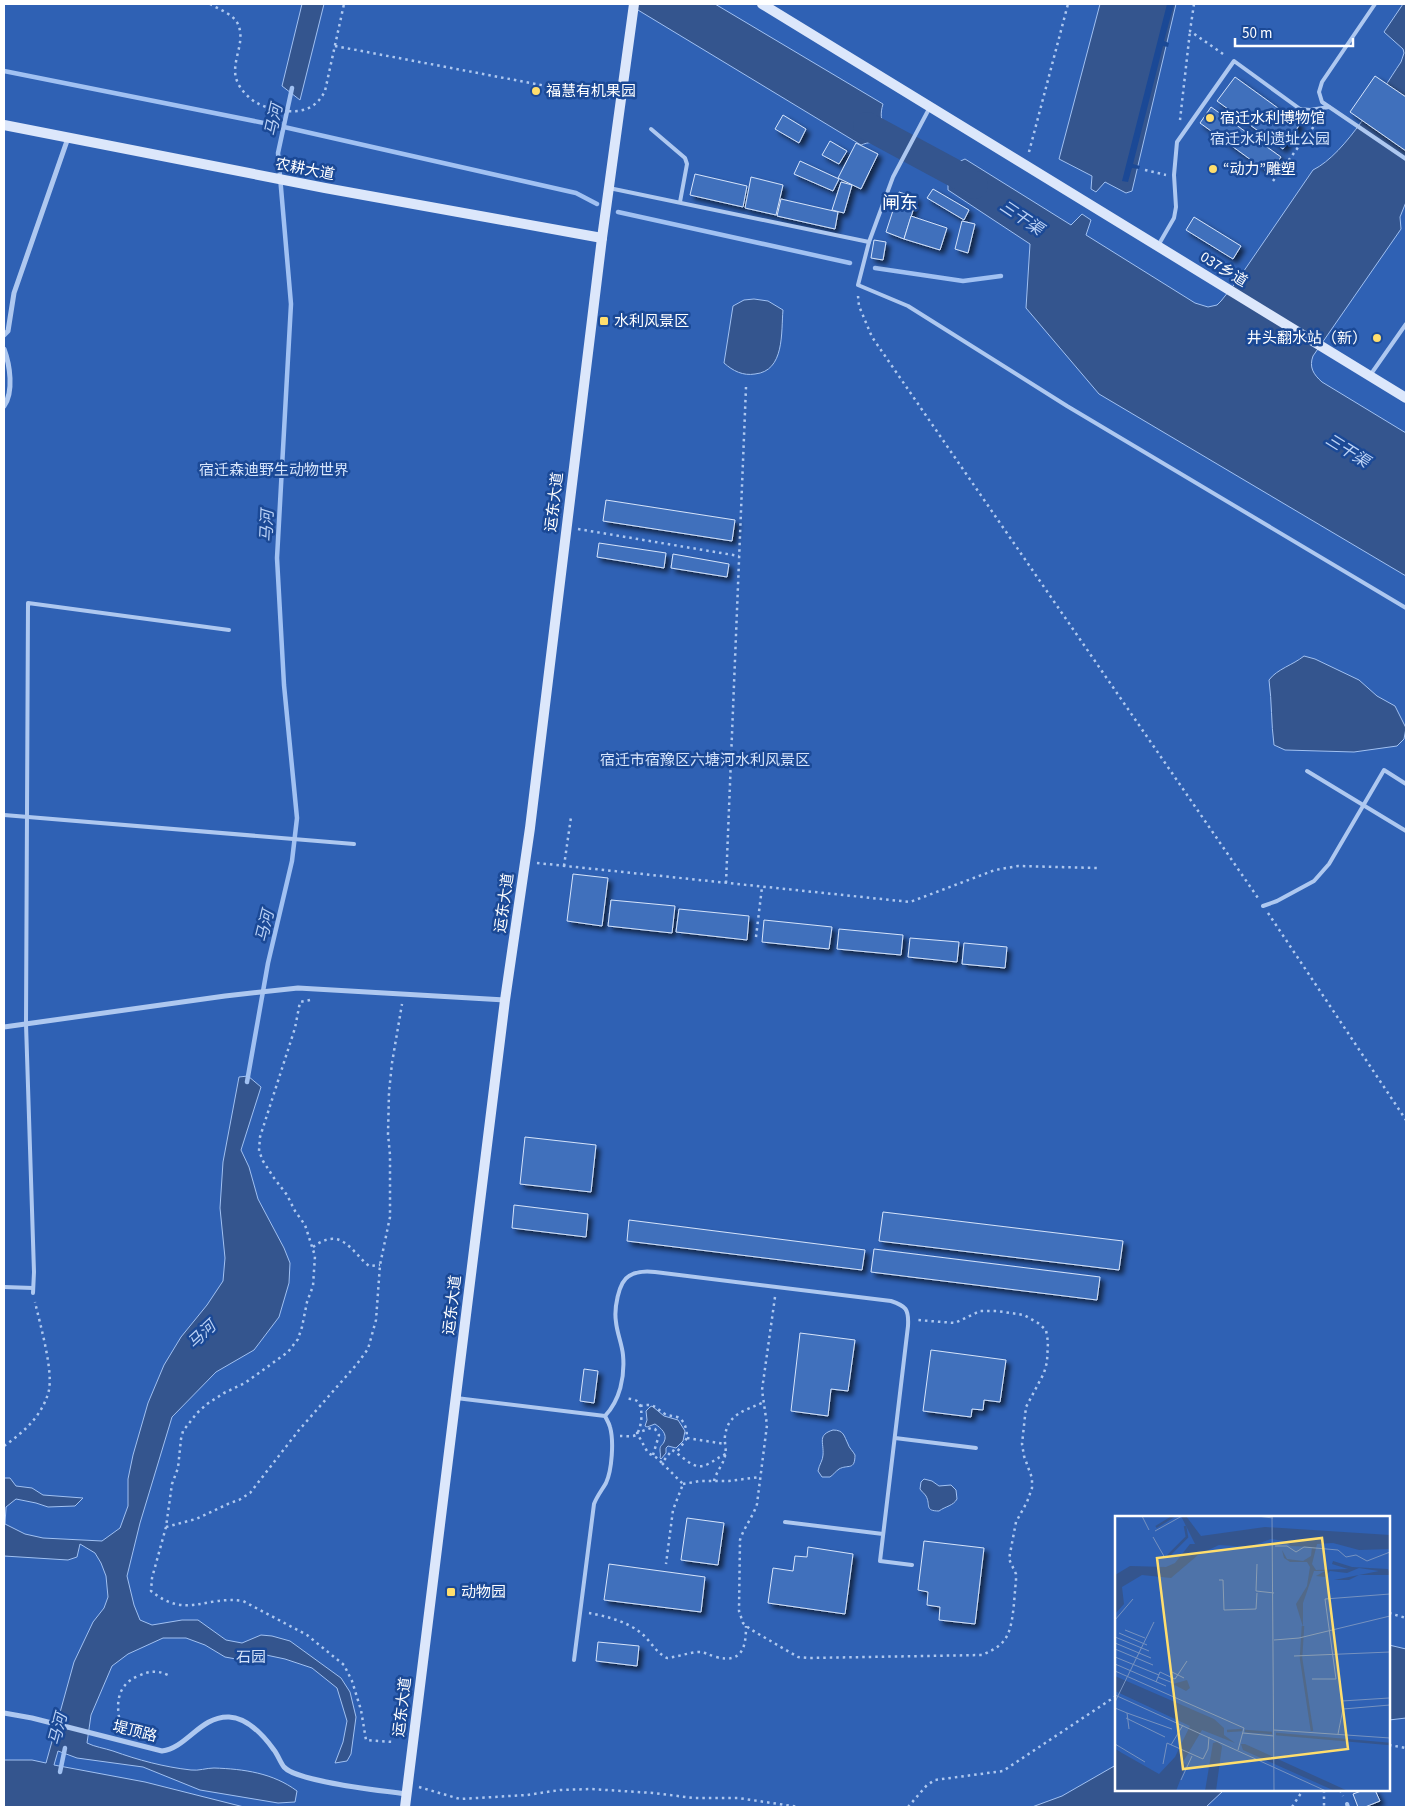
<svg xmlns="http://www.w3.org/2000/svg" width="1410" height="1811" font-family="'Source Sans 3','Noto Sans SC',sans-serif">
<defs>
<filter id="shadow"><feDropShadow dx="4" dy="4" stdDeviation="2.5" flood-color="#0009"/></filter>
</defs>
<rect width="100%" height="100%" fill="#1b4996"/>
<path fill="#2f61b4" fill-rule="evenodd" d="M4 4H1406V1807H4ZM1116 1517H1389V1790H1116Z"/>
<g fill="#34558e" stroke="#a1c1f2">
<path d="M302 4H324L300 100 282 86Z"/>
<path d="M628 4H715L883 104C877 124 887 130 903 140L896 152C882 145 876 139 861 145Z"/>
<path d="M1100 4H1176L1132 191 1126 193 1105 182 1096 192 1091 189 1092 176 1059 159Z"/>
<path d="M1403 4H1406V202L1400 217 1401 229 1313 356C1309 367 1313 374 1322 382L1406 433V576L1099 394 1026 308 1030 244 948 190V177L940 169 944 163 954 164 965 159 1071 225 1082 214 1091 220 1086 235 1195 303 1208 307 1217 305 1221 301 1237 281 1313 170C1347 153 1379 94 1401 62L1404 53 1403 49 1384 32Z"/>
<path d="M754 299 768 301 783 310C781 332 785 371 755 374 743 376 733 371 724 363L733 306 744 300Z"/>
<path d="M1304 656 1315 659 1359 680 1377 696 1395 706 1406 728 1404 739 1397 746 1354 752 1285 750 1274 745C1271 723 1272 702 1269 680 1277 669 1293 665 1304 656Z"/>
<path d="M248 1076 261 1087 241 1150 249 1167 258 1199 284 1248 290 1263 289 1283 279 1317 254 1350 216 1372 172 1417 140 1523 127 1576 134 1605 140 1620 152 1625 182 1620H198L226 1640 242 1643 261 1635 272 1636 290 1641 341 1678 350 1692 356 1717 351 1754 347 1761 335 1763 343 1742 347 1721 337 1688 312 1668 285 1659 266 1655 236 1659 225 1657 205 1645 186 1638H163L128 1654 112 1666 91 1715 87 1743C95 1747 104 1748 113 1751 138 1760 164 1767 191 1770 199 1771 206 1768 214 1768 244 1769 273 1773 297 1791L295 1802 278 1803 200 1790 143 1767 77 1758 58 1751 54 1765 145 1782 244 1807H4V1760H32L46 1763 74 1662 93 1622 104 1608 108 1597 106 1576 101 1563 95 1553 80 1544 77 1557 68 1560 4 1556V1478H10L16 1486 32 1488 43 1495 83 1498 75 1506 48 1507 36 1503 16 1499 6 1507 5 1524 25 1534 43 1538 102 1541 120 1528 128 1506V1479L133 1455 148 1403 164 1365 181 1337 207 1305 223 1281 225 1258 220 1208 223 1162 239 1077Z"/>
<path d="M652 1406 664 1416 678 1420 685 1431 683 1441 676 1448 668 1446 666 1448V1453L661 1459 660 1458C661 1455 660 1453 660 1450 660 1445 662 1446 664 1442 668 1434 661 1428 655 1424L647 1427 645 1426 647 1420 646 1411 650 1407Z"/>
<path d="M833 1430C844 1430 844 1436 848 1444 849 1448 853 1451 855 1455 855 1471 848 1464 839 1469 836 1471 833 1475 830 1477H822L818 1471C819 1465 823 1460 823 1455 824 1442 817 1435 833 1430Z"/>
<path d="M924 1479 932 1481 939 1486 951 1485 956 1490 957 1499C953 1506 946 1506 939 1511 924 1511 931 1505 926 1496 924 1493 922 1492 920 1489L921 1482Z"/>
<path d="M1389 1645 1406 1649V1718L1389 1720Z"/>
<path d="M1116 1765V1790H1224L1206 1807H1032L1062 1796Z"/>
</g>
<path fill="#1b4996" d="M1167 4H1174L1164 41 1169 43 1168 47 1163 46 1133 164 1140 166 1139 169 1132 168 1128 182 1122 181Z"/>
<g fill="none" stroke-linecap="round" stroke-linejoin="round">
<g stroke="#a1c1f2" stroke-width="4.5">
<path d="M4 71 284 127 576 193 597 204"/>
<path d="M618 212 850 263"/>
<path d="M875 268 963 281 1001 276"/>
<path d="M247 1082 268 963 292 861 297 818 284 685 277 558 291 304 278 153 292 88"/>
<path d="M60 1772 65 1748"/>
</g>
<path stroke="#34558e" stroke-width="28" d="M867 126 958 175 974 185"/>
</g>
<g fill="#3f6fbc" stroke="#d5e4fb" filter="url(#shadow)">
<path d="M1375 76 1406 97V151L1350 112Z"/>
<path d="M1235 77 1300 124 1283 149 1217 101Z"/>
<path d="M1211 107 1281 157 1269 173 1200 123Z"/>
<path d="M783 115 806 129 799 143 775 129Z"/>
<path d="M830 141 847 151 839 164 822 155Z"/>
<path d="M856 143 878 154 861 189 838 178Z"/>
<path d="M800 161 839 179 833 191 794 174Z"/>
<path d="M695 174 747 186 743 207 690 195Z"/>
<path d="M751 177 783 185 776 215 745 208Z"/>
<path d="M841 182 852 185 844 213 832 210Z"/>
<path d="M933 189 969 210 964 220 927 198Z"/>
<path d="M899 192 917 198 904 239 886 232Z"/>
<path d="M781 199 838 212 835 229 777 216Z"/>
<path d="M911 216 947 228 940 250 904 239Z"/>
<path d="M1194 217 1241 246 1233 259 1186 230Z"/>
<path d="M962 221 975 224 968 253 955 249Z"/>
<path d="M874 240 886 242 883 260 871 258Z"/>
<path d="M606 500 735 520 732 541 603 521Z"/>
<path d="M599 543 666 553 664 568 597 557Z"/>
<path d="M673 554 729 564 727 577 671 568Z"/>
<path d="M573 874 608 878 602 926 567 921Z"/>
<path d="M611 900 675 906 672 933 608 926Z"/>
<path d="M679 909 749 916 747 940 676 932Z"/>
<path d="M764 920 832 927 829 949 762 942Z"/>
<path d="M839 929 903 935 901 955 837 949Z"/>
<path d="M910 938 959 942 957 962 908 957Z"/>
<path d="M964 943 1007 947 1005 968 962 964Z"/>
<path d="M525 1137 596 1145 591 1192 520 1184Z"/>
<path d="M514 1205 588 1214 586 1237 512 1228Z"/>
<path d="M883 1212 1123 1241 1119 1270 879 1241Z"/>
<path d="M629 1220 865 1250 862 1270 627 1241Z"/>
<path d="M874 1249 1100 1277 1097 1300 871 1272Z"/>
<path d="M800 1333 855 1340 848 1391 831 1389 828 1416 791 1411Z"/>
<path d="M931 1350 1006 1360 1000 1402 984 1400 983 1410 972 1409 971 1417 923 1411Z"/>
<path d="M584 1369 598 1371 594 1403 580 1401Z"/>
<path d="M687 1518 724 1523 718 1565 681 1560Z"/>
<path d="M924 1541 984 1548 975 1624 939 1620 940 1607 927 1605 928 1592 918 1590Z"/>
<path d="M808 1547 853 1554 845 1614 768 1603 773 1568 793 1571 795 1556 807 1557Z"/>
<path d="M609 1564 705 1577 701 1612 604 1600Z"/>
<path d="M598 1642 639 1646 637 1666 596 1661Z"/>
<path d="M1364 1790H1375L1380 1801 1365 1807H1358L1353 1794Z"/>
</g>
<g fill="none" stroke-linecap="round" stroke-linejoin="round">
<g stroke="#aec8f0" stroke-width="2.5" stroke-dasharray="2.5 4" stroke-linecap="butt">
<path d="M210 4C220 10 236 15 239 27 245 44 230 64 237 81 240 89 249 99 257 103 269 110 294 114 306 109 315 106 321 99 325 91L344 4"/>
<path d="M1194 4 1190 31 1226 56"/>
<path d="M335 46 610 98"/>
<path d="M1180 120 1190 31"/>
<path d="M1029 152 1068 4"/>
<path d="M1145 170 1166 175"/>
<path d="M1273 181 1320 118"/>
<path d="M858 296 859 306 872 337 1258 898"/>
<path d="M578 529 739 556"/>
<path d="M537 863 910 902 995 870 1018 866 1098 868"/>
<path d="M564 866 571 817"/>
<path d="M726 883 746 387"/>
<path d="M1268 913 1406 1120"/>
<path d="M756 937 762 887"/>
<path d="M310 1000 300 1002 295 1028 260 1137 259 1151 263 1161 274 1178 287 1195 295 1211 305 1225 315 1256 313 1286 307 1302 302 1327 298 1339 288 1352 245 1383 224 1393 207 1404 197 1413 183 1431 181 1439 178 1468 172 1484 166 1527 152 1578 151 1591C187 1620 205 1595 243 1601L307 1635 344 1665 352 1681 361 1710 366 1740 393 1742"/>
<path d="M313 1247C341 1226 350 1250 369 1266L380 1265"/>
<path d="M775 1297 762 1390 767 1425 757 1504C753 1517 744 1527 740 1540L739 1611 743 1623 750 1629 798 1657 808 1658 982 1655C991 1651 1000 1647 1005 1639 1014 1628 1014 1596 1016 1581V1574L1009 1559 1016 1522 1027 1502 1032 1488V1478L1024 1456 1022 1444 1026 1407 1044 1373 1047 1362 1048 1342 1046 1330 1038 1323 1024 1315 997 1311H980L955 1323 917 1320"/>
<path d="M640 1406C655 1403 654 1407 665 1414 669 1416 673 1416 677 1417 685 1420 687 1430 687 1438L677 1452"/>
<path d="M620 1436C625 1436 632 1437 636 1435 642 1429 644 1406 637 1401 634 1399 629 1399 625 1398"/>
<path d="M687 1438 725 1444"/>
<path d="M4 1446C24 1432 43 1415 49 1390 53 1369 40 1324 35 1302"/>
<path d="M653 1455 659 1435 655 1429 651 1428 637 1433 648 1453C654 1456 657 1457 662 1463L672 1450C683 1456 694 1472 708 1464 714 1461 719 1457 726 1454"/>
<path d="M662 1463 683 1484 673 1510 666 1564"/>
<path d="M714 1481C716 1472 723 1465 725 1456 727 1449 724 1443 725 1436 728 1413 745 1411 764 1402"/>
<path d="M683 1484 700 1481H729L760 1477"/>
<path d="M166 1527 196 1519 230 1503 239 1500 250 1493 299 1430 357 1364 368 1349 376 1320 380 1265 390 1217V1155L388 1134 389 1092 392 1063 402 1004"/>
<path d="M589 1613C606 1616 628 1622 641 1633 651 1641 655 1652 667 1658 677 1657 687 1653 698 1652 705 1652 709 1655 716 1657 743 1664 746 1646 746 1626"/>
<path d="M1389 1613 1406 1618"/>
<path d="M122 1730C116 1709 114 1686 138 1676 149 1671 157 1670 168 1675"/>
<path d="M1389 1745 1406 1748"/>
<path d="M419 1787 460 1799 527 1795 560 1790 591 1789 653 1793 694 1798H738L799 1807"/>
<path d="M1324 1790V1807"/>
<path d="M1340 1790 1343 1796"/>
<path d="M908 1807 927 1785 935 1780 1003 1771 1116 1696"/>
<path d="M1292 1807 1303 1790"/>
</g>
<g stroke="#aec8f0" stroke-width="4">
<path d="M1375 4 1322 82 1319 92 1322 102 1406 159"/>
<path d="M930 107 893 177 869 242 858 285 908 306 1067 406 1406 608"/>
<path d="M651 129 685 158 687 164 680 202"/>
<path d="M609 188 869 242"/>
<path d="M1159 244 1174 218 1176 207 1174 175 1177 142 1234 61 1300 109 1310 110 1329 107"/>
<path d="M1371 374 1406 324"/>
<path d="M1307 771 1406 831"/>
<path d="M4 815 354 844"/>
<path d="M1263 906 1277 901 1314 881 1329 864 1384 770 1406 784"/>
<path d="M4 1287 33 1288"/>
<path d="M33 1293 34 1272 26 1024 28 603 229 630"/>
<path d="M456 1398 605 1416C607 1420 609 1423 610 1427 614 1441 612 1470 606 1483 602 1490 597 1496 594 1504L574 1660"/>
<path d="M605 1416C620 1400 625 1377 623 1355 622 1344 617 1333 616 1322 614 1310 618 1282 629 1276 637 1271 647 1271 655 1272L891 1301C906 1306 909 1309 908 1326L880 1561 912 1565"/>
<path d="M895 1438 976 1448"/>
<path d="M785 1522 883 1534"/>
<path d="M1347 1804 1348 1807"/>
</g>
<g stroke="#aec8f0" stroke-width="5">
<path d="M4 335 8 331 14 293 68 138"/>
<path d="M4 349C10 365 14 392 4 406"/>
<path d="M4 1027 225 996 298 988 505 1000"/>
<path d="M4 1713 32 1718 162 1751C187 1748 200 1716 229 1717 248 1718 264 1736 274 1750 278 1755 280 1762 284 1767 297 1782 384 1791 407 1794"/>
</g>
<g stroke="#dce7fb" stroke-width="10">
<path d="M762 4 1406 398"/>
<path d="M4 125 325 188 602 238"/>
<path d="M405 1807 505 1000 530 828 602 238 634 4"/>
</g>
</g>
<g fill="#ffde6d" stroke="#1b4996" stroke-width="2">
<circle cx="536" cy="91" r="5"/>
<circle cx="1210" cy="118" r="5"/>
<circle cx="1213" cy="169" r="5"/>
<rect x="599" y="316" width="10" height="10" rx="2.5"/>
<circle cx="1377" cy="338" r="5"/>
<rect x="446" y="1587" width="10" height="10" rx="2.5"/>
</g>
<g text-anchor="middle" stroke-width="5" stroke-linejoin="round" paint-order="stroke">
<g font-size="15" fill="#fff" stroke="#1b4996" text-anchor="start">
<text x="546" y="96">福慧有机果园</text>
<text x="1220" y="123">宿迁水利博物馆</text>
<text x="1223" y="174">“动力”雕塑</text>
<text x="614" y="326">水利风景区</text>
<text x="1367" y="343" text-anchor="end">井头翻水站（新）</text>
<text x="461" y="1597">动物园</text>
</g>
<g font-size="15" fill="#d5e4fb" stroke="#1b4996">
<text x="1270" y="144">宿迁水利遗址公园</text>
<text x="274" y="475">宿迁森迪野生动物世界</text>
<text x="705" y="765">宿迁市宿豫区六塘河水利风景区</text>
<text x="251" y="1662">石园</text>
</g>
<g font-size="15" fill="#fff" stroke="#1b4996">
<text transform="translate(305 169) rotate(11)" y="5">农耕大道</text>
<text transform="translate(1224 269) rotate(32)" y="5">037乡道</text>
<text transform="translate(554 502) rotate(-83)" y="5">运东大道</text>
<text transform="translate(504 903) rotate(-82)" y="5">运东大道</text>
<text transform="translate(452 1305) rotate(-83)" y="5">运东大道</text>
<text transform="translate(402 1707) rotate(-83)" y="5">运东大道</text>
<text transform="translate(135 1731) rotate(14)" y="5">堤顶路</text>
</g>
<g font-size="16" font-style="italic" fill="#bbd2f6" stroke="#1b4996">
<text transform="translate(273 120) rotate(-77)" y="6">马河</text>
<text transform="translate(1022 217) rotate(34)" y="6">三干渠</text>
<text transform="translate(1348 450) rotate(32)" y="6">三干渠</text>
<text transform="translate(266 526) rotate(-87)" y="6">马河</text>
<text transform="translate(264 926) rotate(-76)" y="6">马河</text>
<text transform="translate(201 1334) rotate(-43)" y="6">马河</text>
<text transform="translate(57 1729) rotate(-75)" y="6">马河</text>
</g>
<g font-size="18" fill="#fff" stroke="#1b4996">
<text x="900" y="209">闸东</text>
</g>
</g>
<g transform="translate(1115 1516)">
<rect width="275" height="275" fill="#1b4996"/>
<path d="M0 0H275V275H0L5 236 0 233Z" fill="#2f61b4"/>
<path d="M66 0H71L86 20 150 11 275 19V33L244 34 218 27 202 28 197 48 201 54 233 53 217 48 218 45 237 51 273 53 275 59H244L234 64H219L264 55 244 52 232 57 215 55 210 61 201 60 210 55H199L188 87V111L181 88 192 70 195 51 192 46H175L169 42 167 34 172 43 188 45 196 40 197 31 176 30 172 27H183L156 23 134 31 104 29 83 39 56 62 27 59 7 71 9 88 0 98V59L15 50 51 51 60 47 75 28H80ZM0 160 99 203 109 212V219L120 227 87 214 68 246 71 249 61 275H0V233L44 258 60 241 75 210 0 175ZM72 164 75 172 71 175 58 168ZM102 226 107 230 101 275H90L98 227ZM126 228H130L233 275H220L128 234Z" fill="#34558e"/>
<path fill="none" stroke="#34558e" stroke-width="2.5" d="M41 11 59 0M53 40 72 21 70 10M188 110 186 142 197 215M112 215 127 214M130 215 157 217M161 218 275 228"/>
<path fill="none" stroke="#7692c0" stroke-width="1" d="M27 0 34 14M142 0 158 2M157 0 159 275M40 15 67 0M38 21 50 42M160 30H172L181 36 189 31 223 34 231 41 241 39 252 45 275 36M142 48 141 75 159 77M104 64H108L109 94 141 93 142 77M210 83 275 78M0 104 18 83M10 114 30 122M4 117 32 129M0 121 34 135M159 124 184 122 275 100M0 127 36 142M0 133 38 149M179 140 275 136M0 141 44 159M0 148 51 170M0 155 129 212 123 234M55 155 69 162M43 161 58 167M197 163H221L210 83M41 166 45 156 60 163 72 145M0 179 211 275M0 186 39 106M0 192 12 197 14 213M228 193 227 185 274 182M12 197 57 213M11 202 50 221M159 214 275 222M128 217 159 220M223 218 228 193 275 189M0 228 30 246M56 229 68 209M48 248 52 227 88 243 93 233 94 221M66 264 77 240"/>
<path fill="#ffde6d" fill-opacity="0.15" stroke="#ffde6d" stroke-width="2.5" d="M207 22 233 233 68 253 42 42Z"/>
<rect width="275" height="275" fill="none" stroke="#fff" stroke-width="2.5"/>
</g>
<rect width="1410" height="1811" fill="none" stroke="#ffffff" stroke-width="10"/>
<path d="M1235 38v8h118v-8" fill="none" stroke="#ffffff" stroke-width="2.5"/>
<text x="1242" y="38" font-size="15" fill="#ffffff" stroke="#1b4996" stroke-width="4" paint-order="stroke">50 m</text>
</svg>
